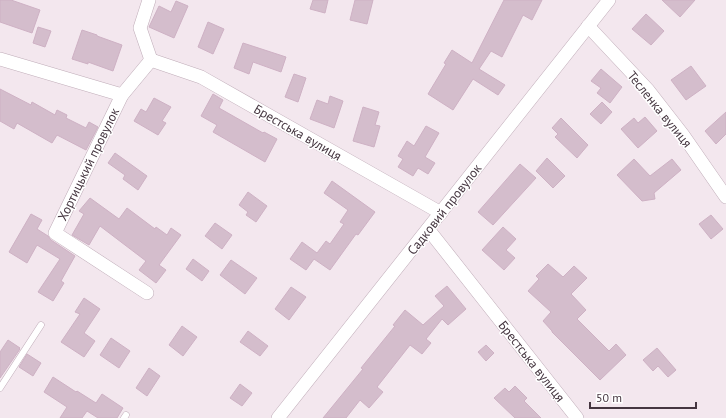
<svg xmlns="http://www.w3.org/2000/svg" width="726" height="418" font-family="'PT Sans',sans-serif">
<rect width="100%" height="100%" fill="#f3e7ee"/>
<g fill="#d4bdcc" stroke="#ceb1c4">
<path d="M0 0H11L40 10 32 33 0 22Z"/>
<path d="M313 0H328L325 13 310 9Z"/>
<path d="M355 0H373L367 24 350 20Z"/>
<path d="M504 0H542L532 20 523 15 502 57 491 51 479 69 505 85 498 95 473 79 453 110 428 94 446 64 444 63 452 50 472 63Z"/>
<path d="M662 0H695L680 17Z"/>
<path d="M176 1 188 6 174 38 149 27 159 6 171 12Z"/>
<path d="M646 14 664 31 651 45 632 29Z"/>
<path d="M208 22 224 29 213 54 198 47Z"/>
<path d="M38 27 51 31 45 47 33 43Z"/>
<path d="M82 30 97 35V36L122 45 113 71 88 62V64L72 59Z"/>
<path d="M243 43 286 57 281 72 253 62 249 74 234 68Z"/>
<path d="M691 66 706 86 686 100 671 80Z"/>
<path d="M601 69 622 87 610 103 597 93 601 88 591 81Z"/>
<path d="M294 74 306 78 298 102 285 97Z"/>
<path d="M0 89 31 105 32 102 55 115 57 110 67 115 66 118 86 128 89 122 98 127 86 150 57 135 52 143 17 123 14 129 0 121Z"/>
<path d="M213 94 223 100 219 108 263 133 264 132 277 139 265 162 213 132 217 125 201 116Z"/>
<path d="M330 96 343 101 334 128 310 119 317 100 328 104Z"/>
<path d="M154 98 171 107 162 121 166 123 158 135 134 121 141 109 146 112Z"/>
<path d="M602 102 612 112 601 124 590 114Z"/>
<path d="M363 107 379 112 375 125 380 126 374 147 353 141Z"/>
<path d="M726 112V134L716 144 705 131Z"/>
<path d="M645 117 657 131 638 148 621 129 634 118 638 123Z"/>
<path d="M561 118 588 145 577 158 555 137 558 134 552 128Z"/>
<path d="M426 126 439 133 425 157 435 163 428 174 418 168 413 176 398 167 403 159 398 156 407 141 414 146Z"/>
<path d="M115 153 147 176 138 190 123 179 125 175 108 163Z"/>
<path d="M547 158 565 176 553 188 536 171Z"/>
<path d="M634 159 650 176 672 159 681 170 654 193 655 199 642 201 617 175Z"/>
<path d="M520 164 536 178 493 225 478 212Z"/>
<path d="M332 181 375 212 358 235 356 234 330 270 314 259 306 270 290 259 302 242 317 253 326 241 330 244 344 224 340 222 348 210 324 193Z"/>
<path d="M248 192 267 206 256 222 246 215 248 212 239 205Z"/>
<path d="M90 198 119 219 127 208 155 229 156 227 167 235 171 228 181 235 159 265 166 270 156 283 139 270 146 261 100 226 89 245 72 235 84 214 79 211Z"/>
<path d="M31 214 42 220 37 229 48 236 51 240 75 256 61 281 64 283 53 301 38 292 60 259 37 245 27 263 9 252Z"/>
<path d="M711 215 723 229 711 239 699 224Z"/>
<path d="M215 223 232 235 222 249 205 236Z"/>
<path d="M503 227 516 239 506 250 515 258 504 270 482 250Z"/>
<path d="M193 259 209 271 202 281 186 269Z"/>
<path d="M231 260 257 278 245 294 220 275Z"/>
<path d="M548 264 563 277 574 266 587 278 571 294 586 310 577 319 609 351 616 344 626 355 600 380 552 332V331L543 321 551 312 528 291 539 279 536 276Z"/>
<path d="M447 286 466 309 448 325 442 319 426 339 431 343 422 354 410 345 377 387 383 392 369 408 360 400 346 418H323L363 369 361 368 395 326 393 325 405 310 423 325 444 306 435 296Z"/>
<path d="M291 287 306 297 289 320 275 309Z"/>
<path d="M84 298 100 309 84 333 95 341 84 357 61 342 80 314 75 312Z"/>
<path d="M182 326 197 337 183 356 169 345Z"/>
<path d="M248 331 268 346 260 356 240 342Z"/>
<path d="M111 338 130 351 119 368 100 355Z"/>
<path d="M8 340 20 348 19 349H20L0 378V352Z"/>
<path d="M486 345 494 353 486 361 478 352Z"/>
<path d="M657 348 676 370 668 377 658 366 653 371 643 360Z"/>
<path d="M27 354 41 363 33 376 19 367Z"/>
<path d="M149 368 160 376 147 396 136 388Z"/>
<path d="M53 377 76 392 77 391 96 403 102 394 123 408 117 418H98L87 411 82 418H60L67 407 44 392Z"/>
<path d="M240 384 252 393 242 406 230 398Z"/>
<path d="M515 386 527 398 524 401 541 418H515L494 398 505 388 509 392Z"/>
</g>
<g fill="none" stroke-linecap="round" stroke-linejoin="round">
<g stroke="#c0adb9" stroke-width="7">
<g id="lane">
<path d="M0 388 41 325"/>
<path d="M124 418 126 415"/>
</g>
</g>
<g stroke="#c0adb9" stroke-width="14">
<g id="street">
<path d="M149 0 140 28 151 60"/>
<path d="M588 26 648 90 683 135 726 197"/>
<path d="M0 59 122 95"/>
<path d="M151 60 201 77 441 213"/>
<path d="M428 229 577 418"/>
<path d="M147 293 55 233 122 95 151 60"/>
<path d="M278 418 609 0"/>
</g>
</g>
<use href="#lane" stroke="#fff" stroke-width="6"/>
<use href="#street" stroke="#fff" stroke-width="13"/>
</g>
<g text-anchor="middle" stroke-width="3" stroke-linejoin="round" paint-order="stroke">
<g font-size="13" fill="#453640" stroke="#fff">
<text transform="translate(660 109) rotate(51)" y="5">Тесленка вулиця</text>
<text transform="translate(298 132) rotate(30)" y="5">Брестська вулиця</text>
<text transform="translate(88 164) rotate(-64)" y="5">Хортицький провулок</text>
<text transform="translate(444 209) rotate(-52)" y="5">Садковий провулок</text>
<text transform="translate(532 361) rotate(52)" y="5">Брестська вулиця</text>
</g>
</g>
<path d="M590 402v6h106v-6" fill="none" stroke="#453640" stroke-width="2"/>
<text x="596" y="402" font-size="12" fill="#453640" stroke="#ffffff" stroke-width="3" paint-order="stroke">50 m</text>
</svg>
